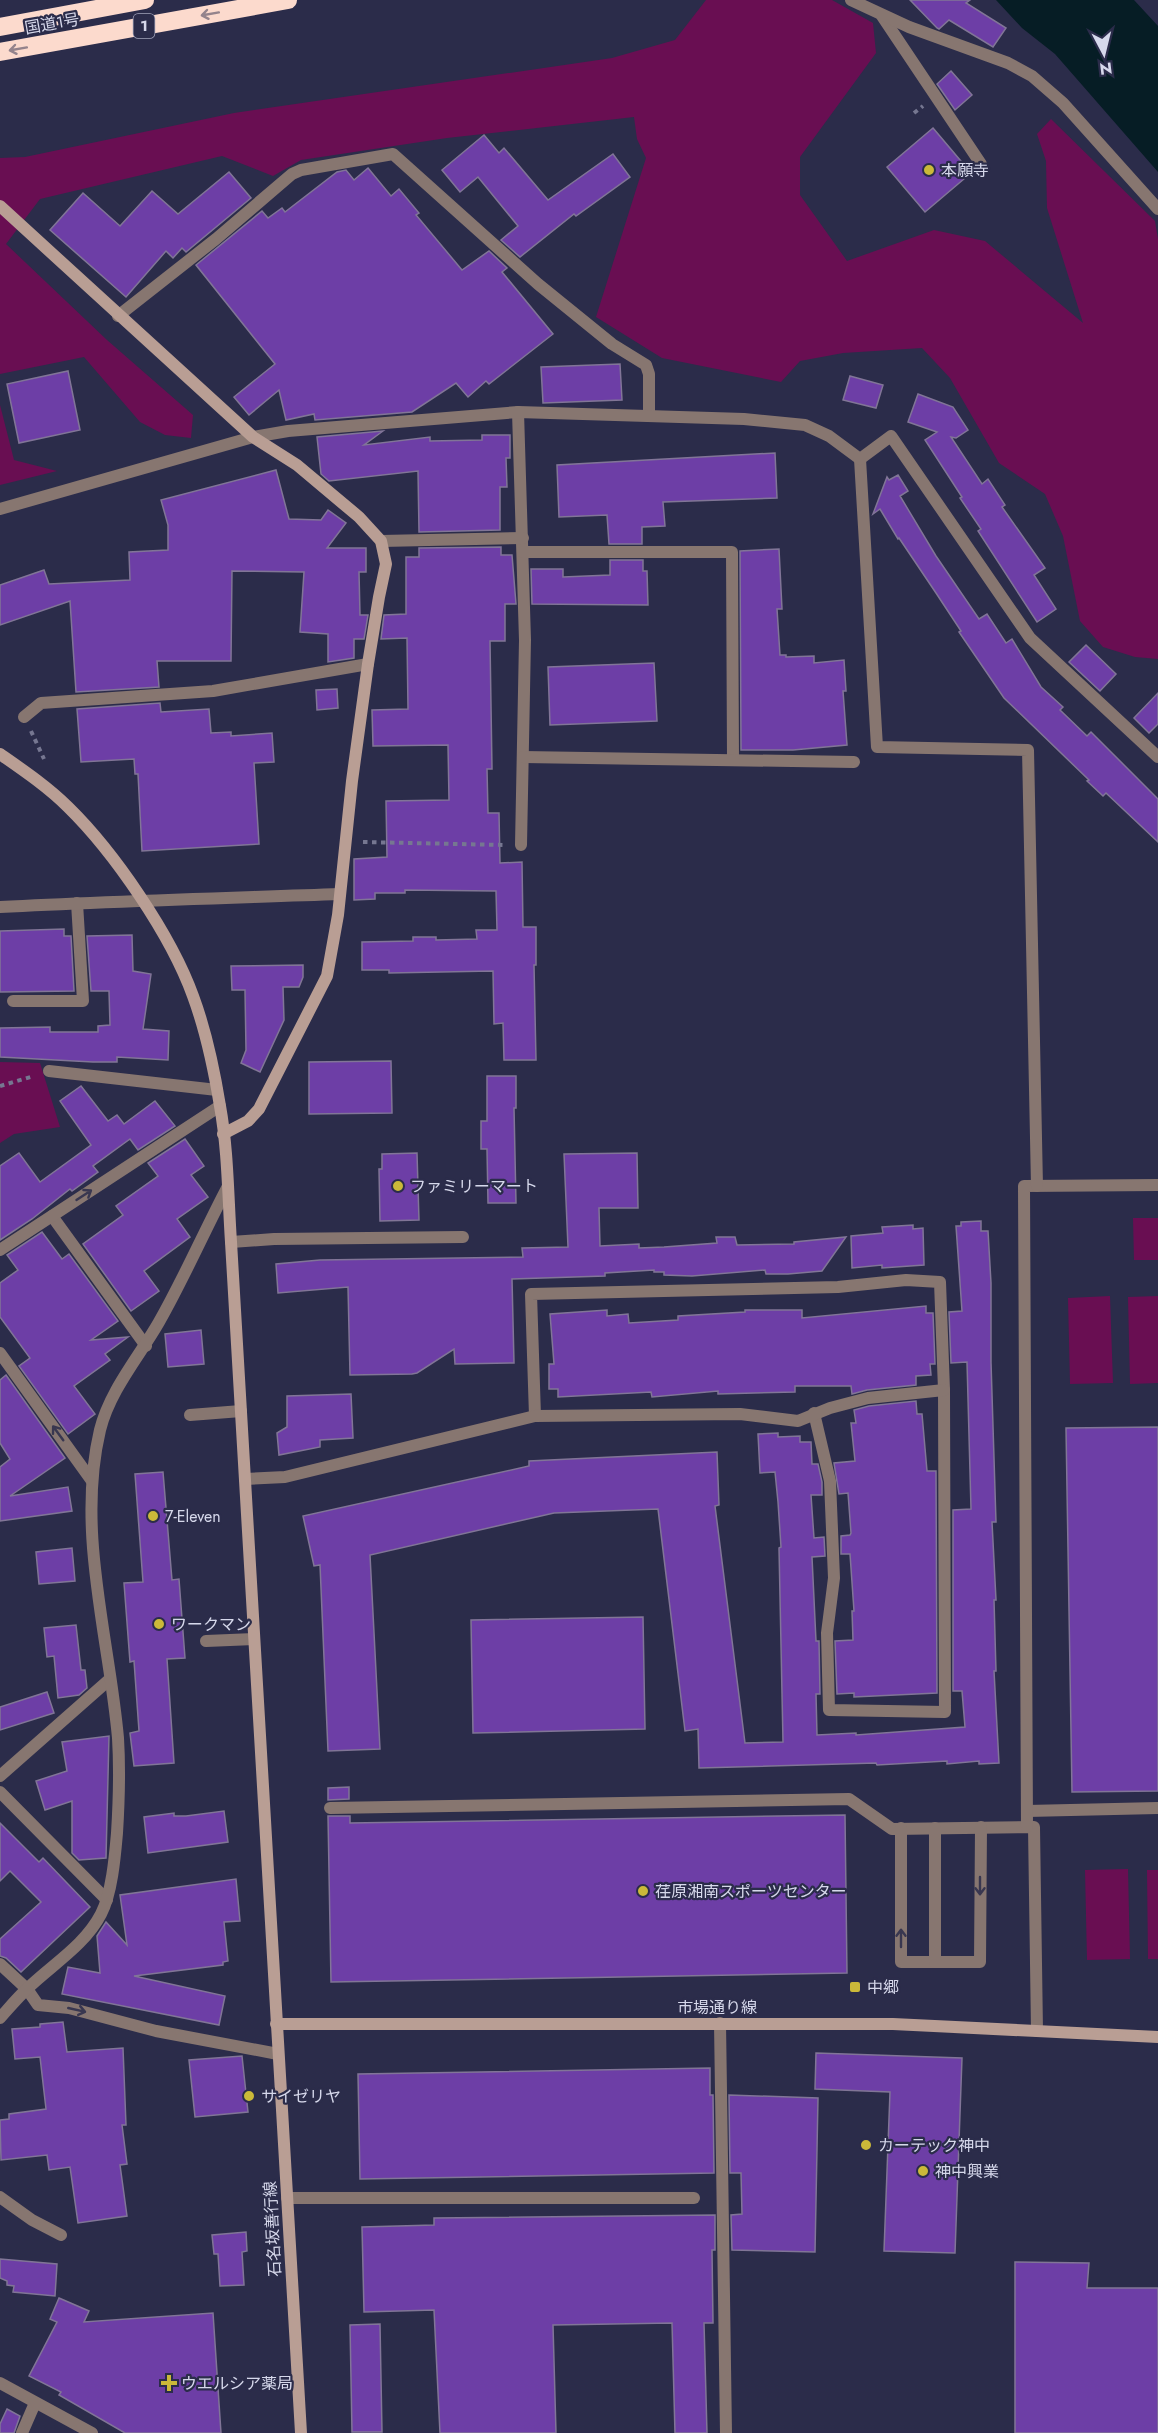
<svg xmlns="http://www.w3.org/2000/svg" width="1158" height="2433" font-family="Jost,'Noto Sans JP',sans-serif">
<rect width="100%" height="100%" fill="#2b2c4a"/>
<g fill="#690e52">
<path d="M706 0H832L873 23 876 53 800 157V195L847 261 934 230 985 241 1083 323 1047 208 1046 161 1037 134 1051 119 1155 221 1158 239V659L1135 657 1103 647 1080 621 1063 536 1045 494 999 463 950 378 922 348 843 353 800 361 781 382 662 358 596 317 646 158 637 139 634 117 447 138 301 160 273 176 222 156 40 199 6 244 107 340 193 415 191 438 165 435 140 422 84 357 0 374V158L25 157 234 113 612 58 675 40Z"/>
<path d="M0 405 14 460 57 471 0 485Z"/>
<path d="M0 1062 40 1063 60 1127 14 1134 0 1143Z"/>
<path d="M1133 1218H1158V1260H1134Z"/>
<path d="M1110 1296 1113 1383 1070 1384 1068 1298Z"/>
<path d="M1158 1296V1383L1130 1384 1128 1297Z"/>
<path d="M1128 1869 1130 1959 1087 1960 1085 1870Z"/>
<path d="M1147 1870H1158V1959H1148Z"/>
</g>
<path fill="#061d25" d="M996 0H1134L1158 26V172L1055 54 1022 28Z"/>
<g fill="#6d3ea6" stroke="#817597" stroke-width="1.5">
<path d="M910 0H970L966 3 1006 28 993 47 949 20 939 29 937 28Z"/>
<path d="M951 71 972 95 955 110 937 84Z"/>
<path d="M933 128 971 173 925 212 887 167Z"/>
<path d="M484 135 499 153 504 148 548 200 613 154 630 177 576 216 574 214 520 257 501 240 518 226 478 177 460 192 442 170Z"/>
<path d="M368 168 391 196 399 189 419 213 416 215 462 270 489 251 507 268 502 272 553 334 489 384 486 381 468 397 456 383 412 412 315 420 314 414 286 420 279 390 249 415 234 397 275 364 196 265 262 211 268 218 282 208 285 212 337 172 346 170 354 180Z"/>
<path d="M229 172 251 198 186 252 182 248 173 258 166 251 126 297 50 230 83 193 120 226 152 191 178 214Z"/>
<path d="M620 364 622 400 543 403 541 367Z"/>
<path d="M68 371 80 430 19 443 7 384Z"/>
<path d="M850 376 883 385 876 408 843 400Z"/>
<path d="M918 394 953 407 968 430 956 438 951 437 982 484 988 479 1005 505 1002 507 1045 568 1034 575 1056 609 1037 622 978 531 981 529 960 498 962 497 925 440 937 432 908 422Z"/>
<path d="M383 431 364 445 430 437V441L482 440V435H510V458H506L507 487H500V530L419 532 418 471 329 481 321 474 317 437Z"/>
<path d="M775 453 777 498 663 502 665 526 642 527V544H609L607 515 559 517 557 465Z"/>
<path d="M276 470 289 519 321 520 328 510 346 523 327 548H366V572H359L360 615H368L364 639H354V658L328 662V634L300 632 304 572 232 571 231 661H157L159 687 76 692 70 601 0 625V585L44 570 49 584 130 580 129 552 168 550V525L161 500Z"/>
<path d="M898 475 908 491 900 496 936 556 979 619 987 614 1006 643 1012 639 1041 687 1063 707 1060 710 1087 736 1091 732 1158 799V842L1106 793 1103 796 1087 781 1089 780 1004 698 959 632 961 631 936 593 899 538 898 539 880 509 873 514 887 477 889 480Z"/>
<path d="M501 547V555H512L516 604H505V641H490L492 769H487L488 813H499L500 863 522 862 523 927H536V965H534L536 1060H504L503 1023 494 1024 493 971 389 973V970H362V942L413 941V937H436V940L477 939 476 930H497L496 891 405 890V893H375V899L354 900V859L387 857 386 801 449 800 448 745 373 746 372 710 408 709 407 638 381 639 384 615 406 614V557H419V548Z"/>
<path d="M779 549 782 609H777L780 655H786V657L814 656V663L844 660 846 691H843L847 745 793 750H741L740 551Z"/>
<path d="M610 560H643V571H647L648 605 532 604 531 569H563V577L610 575Z"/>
<path d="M1086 645 1116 674 1100 691 1069 662Z"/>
<path d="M654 663 657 721 550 725 548 667Z"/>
<path d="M337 689 338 708 317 710 316 690Z"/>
<path d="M1158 693V724L1149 733 1134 718Z"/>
<path d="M160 703 161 712 209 709 211 733 231 732V736L272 733 274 762 254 763 259 844 142 851 138 774H135L134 759 81 762 77 709Z"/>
<path d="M64 929V936H71L74 991 0 992V931Z"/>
<path d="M132 935 133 971 151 974 143 1029 169 1031 168 1060 117 1057V1062H93L0 1057V1028L50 1027V1032H98V1026L110 1025 109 991H91L87 936Z"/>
<path d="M303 965V977L299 987H283L284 1020 260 1072 241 1063 246 1050 245 990H232L231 966Z"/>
<path d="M391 1061 392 1113 309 1114V1062Z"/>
<path d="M487 1076H516V1108H514L516 1203H488L487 1149H481V1121H487Z"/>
<path d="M81 1086 108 1121 117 1115 124 1124 155 1101 175 1126 138 1150 130 1139 93 1166 98 1172 72 1191 70 1189 32 1219 0 1240V1166L19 1153 40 1182 91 1145 60 1101Z"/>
<path d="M185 1139 204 1166 191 1175 208 1197 177 1219 190 1237 144 1271 159 1291 131 1311 83 1244 123 1215 116 1206 158 1176 148 1163Z"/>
<path d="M417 1153 419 1220 380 1221 379 1169H382V1154Z"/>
<path d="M637 1153 638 1208H599L600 1246 639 1244V1248L664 1247 717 1243 716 1237H735L737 1245 794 1244V1242L846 1237 822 1271 788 1274H766L765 1270 692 1276 664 1275V1272H654V1270L605 1273V1276L512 1279 514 1363 455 1364 454 1349 417 1373 412 1374 350 1375 348 1287 278 1293 276 1264 320 1260 523 1257 522 1248 568 1247 564 1154Z"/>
<path d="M981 1221V1231H988L991 1283V1362L996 1522H992L996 1600H994L996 1671H994L999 1763 979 1764V1761L947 1764V1761L877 1765 876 1763 699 1768 698 1729 685 1731 658 1509 554 1513 370 1555 380 1749 328 1751 320 1565 314 1566 303 1516 529 1466V1461L717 1452 719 1505 715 1506 745 1743 783 1742 779 1548 781 1547 778 1502 775 1472 760 1473 758 1434 778 1433V1437L800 1436V1442H811L812 1464H818L822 1482V1495H811L814 1538 824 1537 825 1556 812 1557 816 1641H819L820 1694H816L817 1735 856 1733V1735L965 1727 962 1691H953V1510L971 1509 967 1362 951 1363 949 1312 962 1311 956 1226H961V1222Z"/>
<path d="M913 1225V1229L923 1228 924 1265 882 1268V1265L852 1268 851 1236 883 1233 882 1227Z"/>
<path d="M42 1232 62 1259 69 1254 118 1321 91 1340 128 1337 105 1354 110 1360 74 1386 95 1414 68 1434 19 1366 30 1358 0 1317V1283L18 1270 7 1255Z"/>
<path d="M926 1306V1313H933L935 1364H930L931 1375 916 1376V1385L867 1390 852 1394 851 1386H795V1392L718 1394V1391L652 1397 651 1392 558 1397V1389H549V1364H554L550 1314 607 1310V1316L628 1314 629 1323 678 1320V1316L745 1312V1310H802V1318Z"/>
<path d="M201 1330 204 1364 168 1367 165 1334Z"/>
<path d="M6 1375 65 1458 10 1496 68 1487 72 1511 0 1521V1467L10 1459 0 1443V1380Z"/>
<path d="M351 1394 353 1438 320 1440V1447L279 1455 277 1433 287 1427V1396Z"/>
<path d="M916 1401 917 1414H922L927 1471H936L937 1693 854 1697V1693L837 1694 835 1641 853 1640 852 1611H854L850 1554H841V1536L850 1535 851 1533 848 1493 839 1494 834 1463 855 1461 851 1423H856L854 1410 869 1406Z"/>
<path d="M1158 1427V1791L1072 1792 1066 1428Z"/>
<path d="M163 1472 172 1580 179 1579 185 1658 167 1659 174 1763 134 1766 130 1733 139 1731 134 1661 130 1662 124 1583 143 1582 135 1474Z"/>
<path d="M72 1548 75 1581 39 1584 36 1552Z"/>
<path d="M643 1617 645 1729 473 1733 471 1620Z"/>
<path d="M76 1625 81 1670H85L87 1688 79 1695 58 1698 54 1656 47 1657 44 1628Z"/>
<path d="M47 1692 54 1713 0 1730V1707Z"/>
<path d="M109 1736 106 1858 79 1860 72 1853V1801L45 1810 36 1781 67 1771 62 1742Z"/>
<path d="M349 1787V1799L328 1800V1788Z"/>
<path d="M224 1811 228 1842 148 1853 144 1817 174 1813V1816H186Z"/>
<path d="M845 1815 847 1973 331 1982 328 1816H350V1823Z"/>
<path d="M0 1823 39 1862 43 1858 90 1907 21 1972 6 1958 0 1956V1939L41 1902 10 1871 0 1881Z"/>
<path d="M236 1879 240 1921 224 1922 228 1961 223 1962V1965L134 1976 225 1996 219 2025 62 1994 68 1967 100 1973 97 1936 106 1922 127 1945 120 1895Z"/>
<path d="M63 2022 67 2052 123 2048 126 2125H122L127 2164 120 2165 127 2216 78 2223 70 2167 49 2170 47 2155 1 2160 0 2120 9 2119V2114L46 2109 40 2057 15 2059 12 2029 40 2027V2024Z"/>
<path d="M816 2053 962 2058 955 2253 884 2251 890 2092 815 2089Z"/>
<path d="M242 2056 248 2112 195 2117 189 2060Z"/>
<path d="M710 2068V2095H713L714 2173 360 2179 358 2074Z"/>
<path d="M729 2095 818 2098 815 2252 732 2250 731 2215 742 2214 741 2173H730Z"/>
<path d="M715 2215V2250H712L713 2323H704L707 2433H675L672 2323 553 2325 556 2433H440L434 2310 364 2312 362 2227 434 2225V2218Z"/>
<path d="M246 2232 247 2251 242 2252 244 2285 220 2286 218 2254H214L212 2235Z"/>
<path d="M0 2259 57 2264 55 2296 13 2292 14 2286 7 2285V2281L0 2278Z"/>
<path d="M1015 2262 1089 2263 1087 2288H1158V2433H1015Z"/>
<path d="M59 2298 89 2311 84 2322 213 2313 221 2433H125L59 2395 61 2392 29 2376 57 2322 50 2319Z"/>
<path d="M380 2324 382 2432H352L350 2325Z"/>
<path d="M7 2409 20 2416 14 2433H0V2424Z"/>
</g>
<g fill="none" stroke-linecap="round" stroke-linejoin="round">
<g stroke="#767791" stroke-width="4" stroke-dasharray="4.5 4.5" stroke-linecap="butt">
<path d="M914 113 923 106"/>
<path d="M31 731 44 759"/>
<path d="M363 842 505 845"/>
<path d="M0 1086 34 1076"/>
</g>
<g stroke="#877670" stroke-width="12">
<path d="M882 16 981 164"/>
<path d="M24 717 41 703 213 691 368 664"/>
<path d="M13 1001H83L77 903"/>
<path d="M190 1415 241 1411"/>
<path d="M206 1641 254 1639"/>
<path d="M330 1808 849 1799 892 1829 1034 1827 1037 2031"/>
<path d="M1027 1811 1158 1808"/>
<path d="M1027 1827 1024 1186 1158 1185"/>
<path d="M901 1828V1962H935"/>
<path d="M935 1828V1962H980L981 1827"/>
<path d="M287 2198H694"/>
</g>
<g stroke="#877670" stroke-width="12">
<path d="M851 0 909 27 1008 63 1032 76 1063 103 1158 209"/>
<path d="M118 316 216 239 292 174 301 170 393 154 538 284 612 344 646 365 649 374V416"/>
<path d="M518 412 525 640 521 845"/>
<path d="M860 459 877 747 1028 750 1037 1186"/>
<path d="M0 509 253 437 288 431 518 412 744 419 805 425 829 436 860 459 891 436 1030 638 1158 757"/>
<path d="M381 541 523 538"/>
<path d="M523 552H732L733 760"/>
<path d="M523 757 854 762"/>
<path d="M0 907C113 901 227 898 340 894"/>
<path d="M49 1071 217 1090"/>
<path d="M52 1216 146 1346"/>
<path d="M231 1242 274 1239 463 1237"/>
<path d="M0 1250 220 1106"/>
<path d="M0 1353 92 1481"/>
<path d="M535 1416 531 1294 838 1287 906 1280 940 1282 944 1390 945 1712 829 1710 827 1633 834 1578 830 1481 814 1413"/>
<path d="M245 1479 285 1477 535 1416 740 1414 798 1421 830 1408 868 1398 944 1390"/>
<path d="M0 1776 110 1679"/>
<path d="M0 1792 107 1900"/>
<path d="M0 1964 27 1989 38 2005 69 2008 156 2031 278 2054"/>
<path d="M0 2018C9 2008 18 1997 28 1988 53 1964 85 1945 101 1914 112 1893 115 1856 117 1833 119 1801 120 1770 118 1738 109 1637 76 1531 100 1430 110 1390 139 1357 159 1322 184 1278 204 1232 227 1188"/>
<path d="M720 2023 726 2433"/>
<path d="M0 2197 32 2220 61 2235"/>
<path d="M0 2383 92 2433"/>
<path d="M22 2433 35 2403"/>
</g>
<g stroke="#b99e94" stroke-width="12">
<path d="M0 206 253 437 297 465 359 517 381 541 386 564 379 597 368 664 352 781 338 915 327 976 259 1109 248 1121 223 1134"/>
<path d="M0 754C23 770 48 787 68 807 114 852 171 935 193 996 206 1031 214 1069 220 1106 228 1150 228 1197 231 1242L301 2433"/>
<path d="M276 2024H893L1158 2037"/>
</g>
<g stroke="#fcdacd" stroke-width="18">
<path d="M0 27 145 0"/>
<path d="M0 52 288 0"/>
</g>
</g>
<defs><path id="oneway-shaft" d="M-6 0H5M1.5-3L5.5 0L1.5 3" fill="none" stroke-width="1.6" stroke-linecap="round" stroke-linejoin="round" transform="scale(1.5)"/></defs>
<g stroke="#94838c">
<use href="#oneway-shaft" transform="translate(210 14) rotate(170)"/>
<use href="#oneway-shaft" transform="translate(18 49) rotate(170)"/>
</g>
<g stroke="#393750">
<use href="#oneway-shaft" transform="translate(84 1195) rotate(-33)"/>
<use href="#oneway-shaft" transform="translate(58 1433) rotate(-126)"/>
<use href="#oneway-shaft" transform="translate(980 1886) rotate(90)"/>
<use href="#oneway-shaft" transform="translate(901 1938) rotate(-90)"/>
<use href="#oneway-shaft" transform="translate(77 2010) rotate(13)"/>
</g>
<g fill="#cbb939" stroke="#2b2c4a" stroke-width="2">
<circle cx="929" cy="170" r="6"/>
<circle cx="398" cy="1186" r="6"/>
<circle cx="153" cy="1516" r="6"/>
<circle cx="159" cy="1624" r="6"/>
<circle cx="643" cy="1891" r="6"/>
<rect x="849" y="1981" width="12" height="12" rx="3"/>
<circle cx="249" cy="2096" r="6"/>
<circle cx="866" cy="2145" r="6"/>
<circle cx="923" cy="2171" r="6"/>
<path d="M166 2374h6v6h6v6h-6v6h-6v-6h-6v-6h6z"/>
</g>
<g text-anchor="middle" stroke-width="4.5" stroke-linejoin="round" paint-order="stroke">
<rect fill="#2b2c4a" stroke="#a3a4bb" stroke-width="1.5" x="133.5" y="14" width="21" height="24" rx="4.5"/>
<g font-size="15" font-weight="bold" fill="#d6d8eb">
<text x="144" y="31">1</text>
</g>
<g font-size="16" fill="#d6d8eb" stroke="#2b2c4a">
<text transform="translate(52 23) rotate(-10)" y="6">国道1号</text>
<text x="717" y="2013">市場通り線</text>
<text transform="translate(272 2229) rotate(-93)" y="6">石名坂善行線</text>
</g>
<g font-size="16" fill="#d6d8eb" stroke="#2b2c4a" text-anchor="start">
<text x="941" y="176">本願寺</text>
<text x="410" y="1192">ファミリーマート</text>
<text x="165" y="1522">7-Eleven</text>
<text x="171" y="1630">ワークマン</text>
<text x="655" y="1897">荏原湘南スポーツセンター</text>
<text x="867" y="1993">中郷</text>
<text x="261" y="2102">サイゼリヤ</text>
<text x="878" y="2151">カーテック神中</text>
<text x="935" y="2177">神中興業</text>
<text x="181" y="2389">ウエルシア薬局</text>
</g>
</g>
<g transform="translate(1104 54) rotate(173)" stroke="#2b2c4a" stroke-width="4.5" paint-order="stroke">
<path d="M0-4.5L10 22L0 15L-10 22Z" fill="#d6d8eb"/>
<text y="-9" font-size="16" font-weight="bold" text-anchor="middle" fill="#d6d8eb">N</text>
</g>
</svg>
